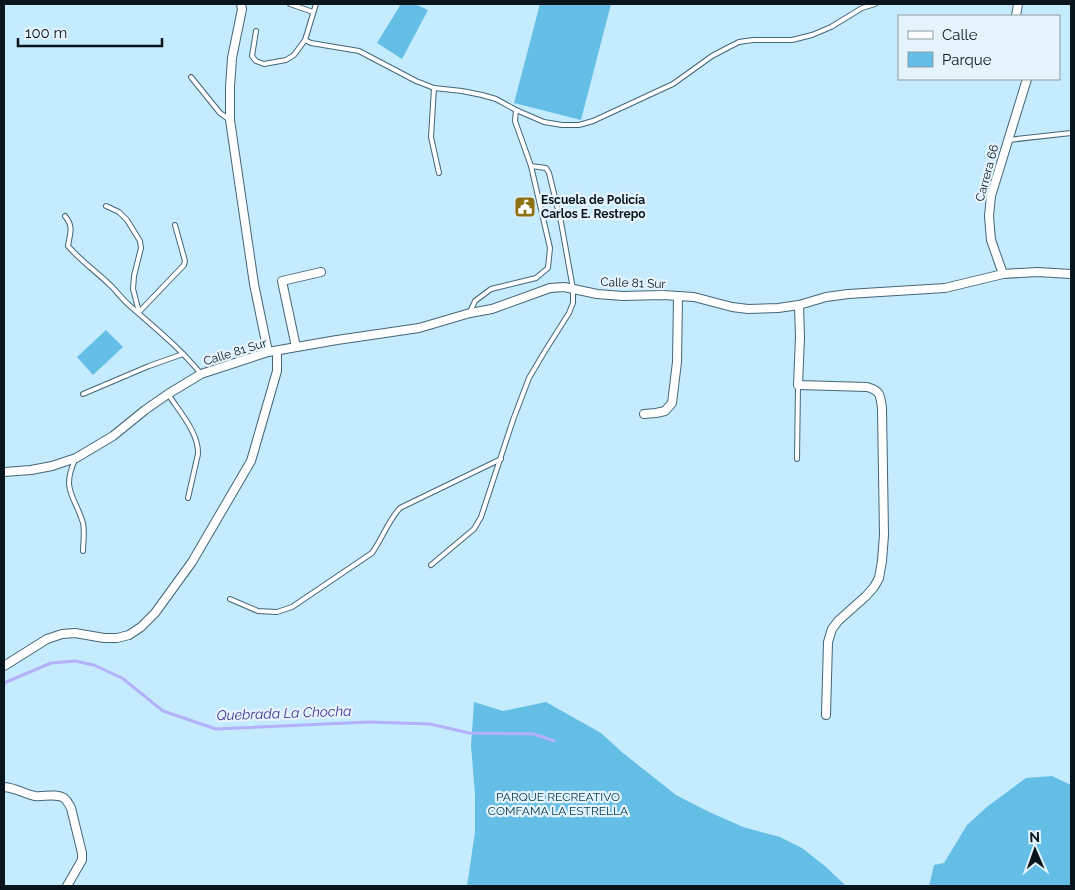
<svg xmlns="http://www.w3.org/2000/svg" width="1075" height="890" font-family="Raleway,sans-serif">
<rect width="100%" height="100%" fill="#c5ebfe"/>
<g fill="#65bee5">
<path d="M401 4H415L428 10 402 59 377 43Z"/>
<path d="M540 4H611L581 120 514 103Z"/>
<path d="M106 330 123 347 93 375 77 357Z"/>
<path d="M474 702 503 711 546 702 601 733 623 753 676 795 707 811 743 827 780 837 802 848 826 867 846 886H467L475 832V794L471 746Z"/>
<path d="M1052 776 1071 785V886H929L934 865 944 863 967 825 988 806 1026 778Z"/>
</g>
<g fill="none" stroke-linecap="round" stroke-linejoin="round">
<path stroke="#b2b1fa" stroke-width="3" d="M4 683 51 663 75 661 94 665 122 678 163 711 216 729 369 722 430 724 469 733 534 734 554 741"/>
<g stroke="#467" stroke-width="6">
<g id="lane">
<path d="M290 4 313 12"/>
<path d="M256 31 252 56 256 61 264 64 286 60 294 55 305 40 311 43 359 51 416 81 434 88 462 91 482 95 496 99 516 110 544 122 562 125H579L593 121 673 84 712 56 729 47 739 42 753 40H792L812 35 831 27 862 8 875 4"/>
<path d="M305 40 316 4"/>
<path d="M191 77 220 113 230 120"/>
<path d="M434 88 431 137 439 173"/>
<path d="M1008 140 1071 133"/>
<path d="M106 206 119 212 127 220 140 241 141 248 134 276 133 289 139 312"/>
<path d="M65 216C74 227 70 233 68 246 80 260 94 270 108 283 115 289 121 298 129 305 154 327 180 348 201 374"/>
<path d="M139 312 184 265 185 261 175 225"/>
<path d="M470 312 475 301 491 289 536 278 548 268 550 248 531 166 515 121 516 110"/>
<path d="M83 394 149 366 183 354"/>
<path d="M168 394C179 411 199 433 198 454L188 498"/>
<path d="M797 459 798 385"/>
<path d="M75 460C61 490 75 496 83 523 85 532 83 542 83 551"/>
<path d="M431 565 474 529 481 517 513 420 529 378 545 351 569 313 573 303V289L561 222 549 173 546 168 531 166"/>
<path d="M230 599 258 611 277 612 292 607 372 553C382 539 388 521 400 508L501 459"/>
</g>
</g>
<g stroke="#467" stroke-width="10">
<g id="street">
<path d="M241 4 242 9 232 58 230 87V120L254 284 268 352"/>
<path d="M1016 16 1018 4"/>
<path d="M1003 274 991 240 989 216 991 196 1027 79"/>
<path d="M799 305 800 337 798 385 867 387C881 391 880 395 882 408L884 535 882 561 879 578 874 587 866 596 838 621 832 629 828 642 826 715"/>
<path d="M296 347 282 281 321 272"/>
<path d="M644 414 656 413 665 411 672 403 677 362 678 296"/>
<path d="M4 472 31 470 52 466 76 458 113 436 145 410 168 394 201 374 268 352 337 340 419 328 470 313 492 309 550 288 564 287 597 294 623 296 663 295 694 297 732 307 748 309 778 308 799 305 826 297 848 294 945 288 1003 274 1037 272 1071 274"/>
<path d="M4 666 47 639 62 634 75 633 104 638H117L129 635 141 627 155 613 192 562 251 461 277 371V351"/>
<path d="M4 787C17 788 24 794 35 796 44 797 56 793 64 798 68 801 69 805 71 808L82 853V860L67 886"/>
</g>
</g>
<use href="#lane" stroke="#fff" stroke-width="4"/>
<use href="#street" stroke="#fff" stroke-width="8"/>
</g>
<defs>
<g id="civic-square" transform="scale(1.125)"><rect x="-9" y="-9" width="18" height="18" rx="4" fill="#8c7012" stroke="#e5f4fc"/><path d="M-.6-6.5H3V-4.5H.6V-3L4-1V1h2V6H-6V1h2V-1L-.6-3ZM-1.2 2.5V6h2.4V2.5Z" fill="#fff"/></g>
</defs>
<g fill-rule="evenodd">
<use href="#civic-square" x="525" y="207"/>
</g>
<g text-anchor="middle" stroke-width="4.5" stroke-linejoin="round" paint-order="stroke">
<g font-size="12" fill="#08151c" stroke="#e5f4fc">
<text transform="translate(987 173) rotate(-75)" y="4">Carrera 66</text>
<text transform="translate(633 283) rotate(2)" y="4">Calle 81 Sur</text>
<text transform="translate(235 352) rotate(-17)" y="4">Calle 81 Sur</text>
</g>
<g font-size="12" font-weight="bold" fill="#08151c" stroke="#e5f4fc" text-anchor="start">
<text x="541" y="204">Escuela de Policía<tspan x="541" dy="14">Carlos E. Restrepo</tspan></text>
</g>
<g font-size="12" fill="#00374b" stroke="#e5f4fc">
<text x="558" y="801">PARQUE RECREATIVO<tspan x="558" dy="14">COMFAMA LA ESTRELLA</tspan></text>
</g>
<g font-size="14" font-style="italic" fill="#433096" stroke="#e5f4fc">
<text transform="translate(284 713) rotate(-2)" y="5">Quebrada La Chocha</text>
</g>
</g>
<rect width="1075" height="890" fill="none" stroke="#08151c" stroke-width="10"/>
<rect x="898" y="15" width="162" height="65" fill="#e5f4fc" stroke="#8d9ba2"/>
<rect x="908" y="31" width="25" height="8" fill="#ffffff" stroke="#8d9ba2"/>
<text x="942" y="40" font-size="15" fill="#08151c">Calle</text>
<rect x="908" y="52" width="25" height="15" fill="#65bee5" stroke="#8d9ba2"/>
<text x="942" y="65" font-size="15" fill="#08151c">Parque</text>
<g transform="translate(1035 850) rotate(358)" stroke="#e5f4fc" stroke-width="4" paint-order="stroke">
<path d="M0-4L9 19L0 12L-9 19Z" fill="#08151c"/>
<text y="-8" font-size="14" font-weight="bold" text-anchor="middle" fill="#08151c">N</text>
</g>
<path d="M18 38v8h144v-8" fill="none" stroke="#08151c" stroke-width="2.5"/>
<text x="25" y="38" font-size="15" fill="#08151c" stroke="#e5f4fc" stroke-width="4" paint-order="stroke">100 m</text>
</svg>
